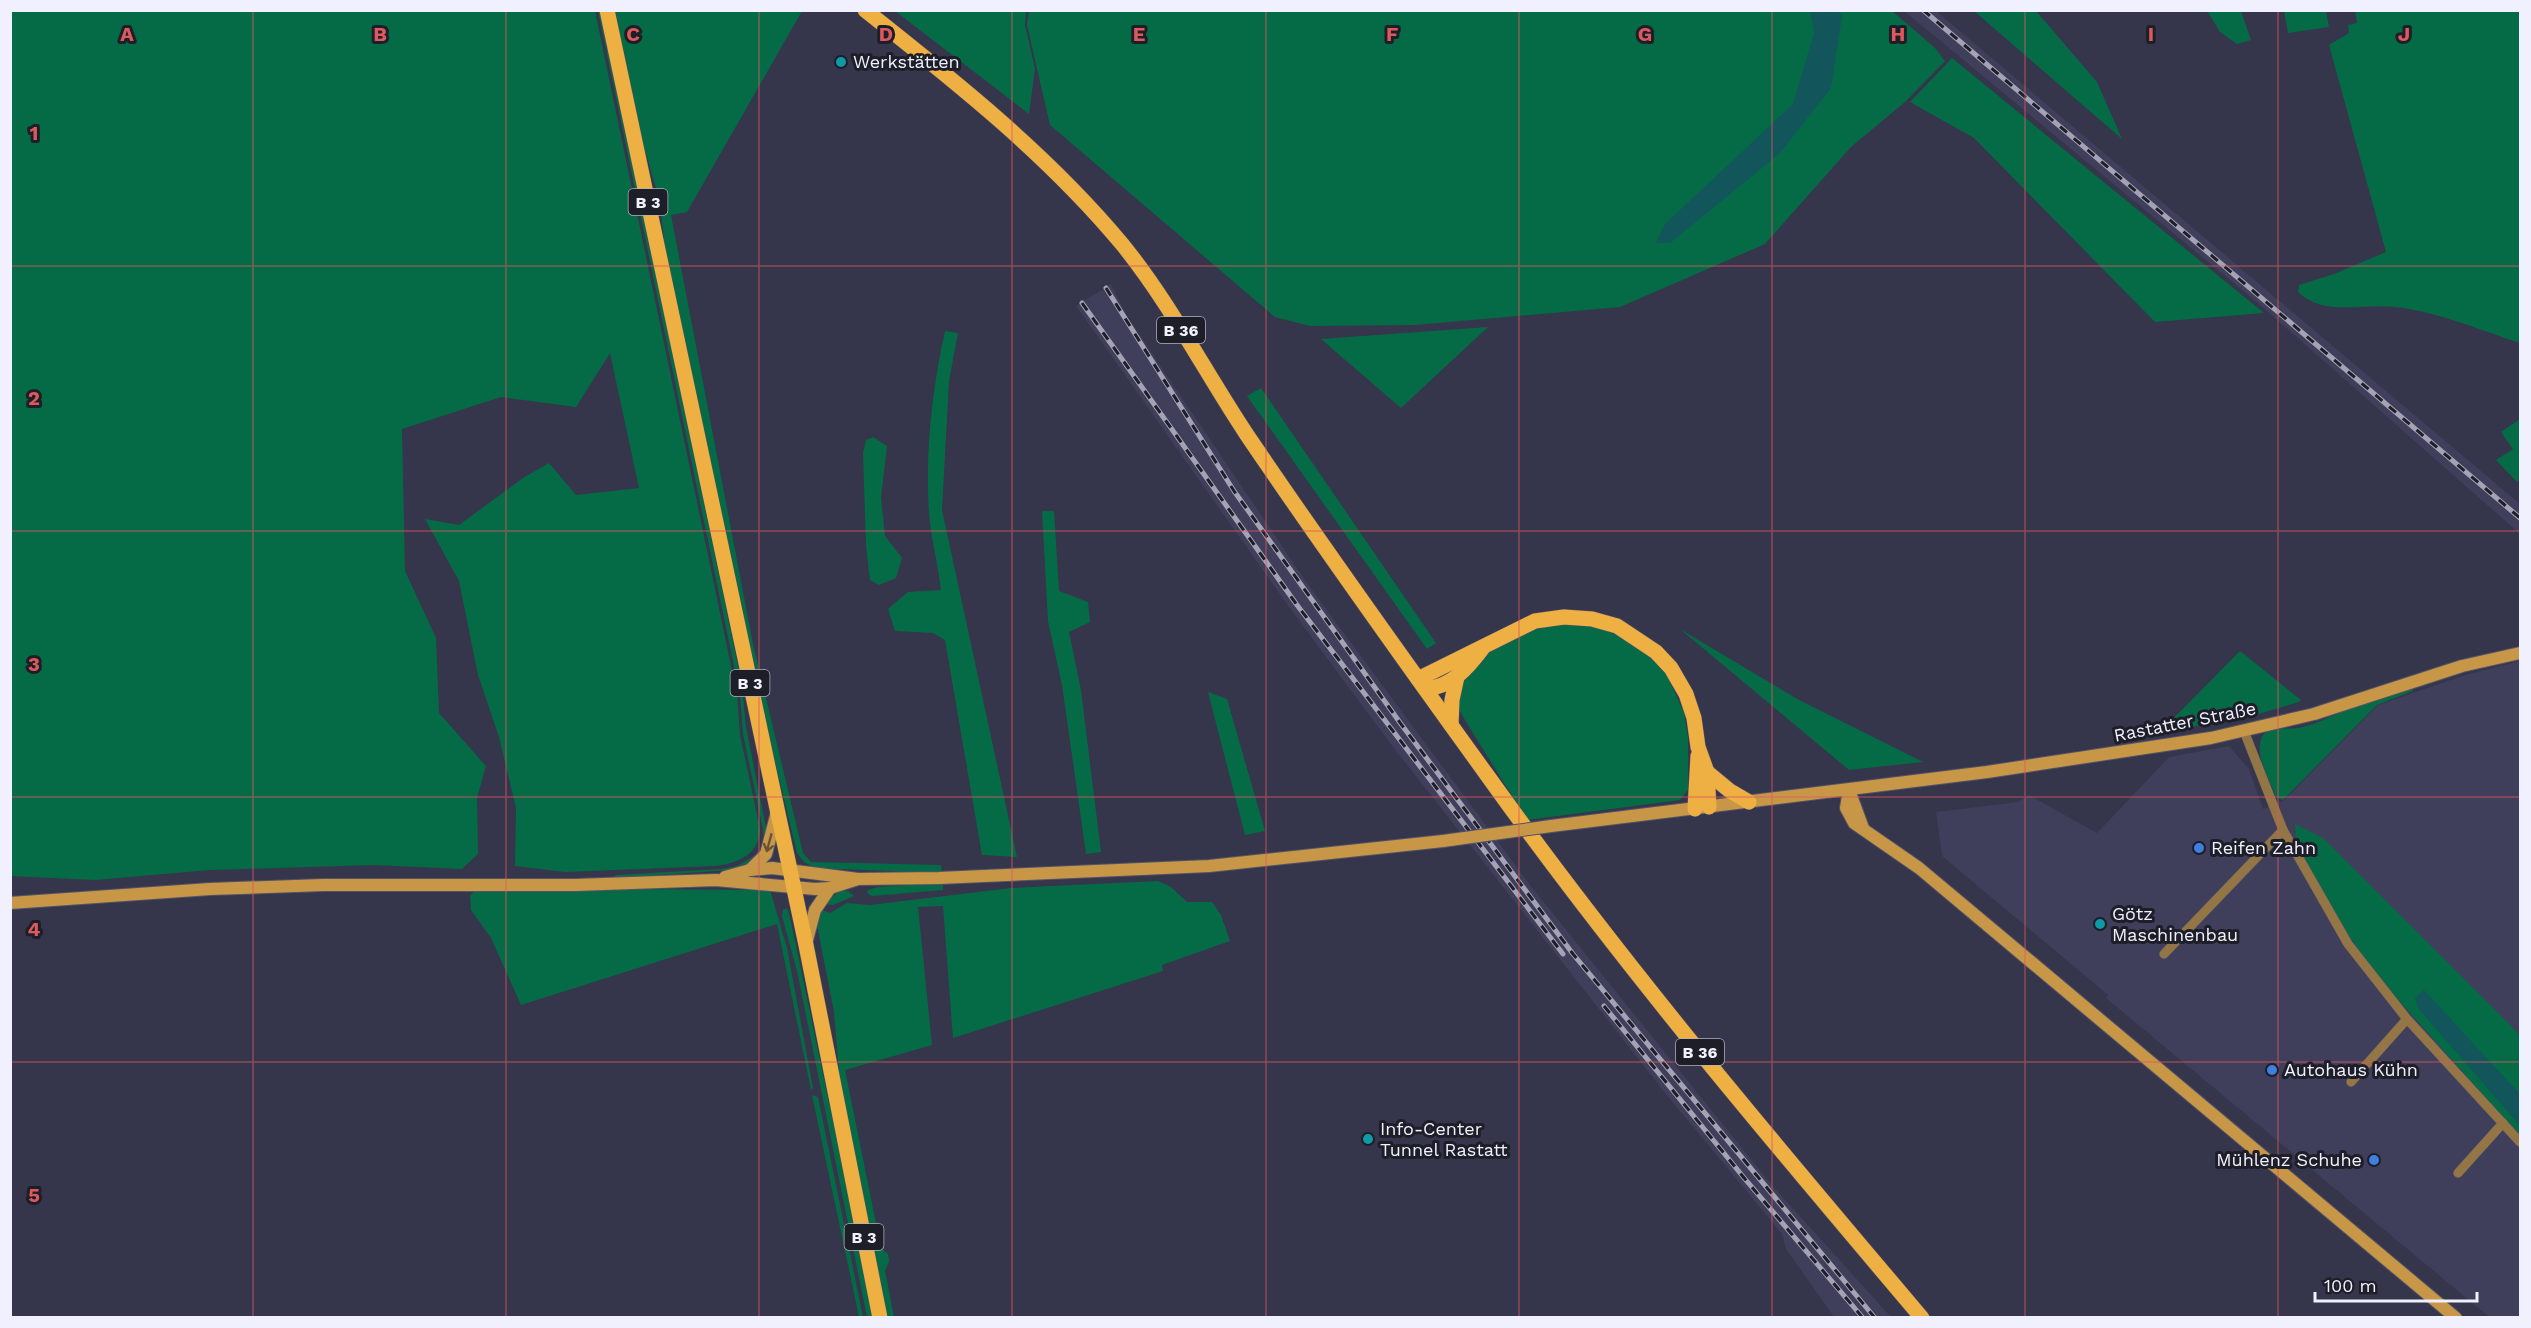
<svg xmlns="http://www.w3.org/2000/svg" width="2531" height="1328" font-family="'Work Sans',sans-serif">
<rect width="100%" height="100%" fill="#35354b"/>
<g fill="#3f3e5b">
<path d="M1904 11H1936L2520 504V534L2259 304Z"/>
<path d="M1111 284 1128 318 1307 583 1530 885 1771 1184 1891 1317H1834L1786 1249 1782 1234 1665 1093 1393 747 1289 607 1076 306Z"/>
<path d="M2520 661V1317H2489L2106 998 2108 995 1942 856 1936 812 2018 802 2029 795 2097 833 2169 757 2229 746 2249 769 2263 809 2283 801 2378 705 2465 675Z"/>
</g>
<g fill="#056b47">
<path d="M1029 10H1891L1935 48 1945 61 1905 102 1851 147 1765 244 1620 307 1415 325 1310 326 1275 317 1050 125 1027 25Z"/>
<path d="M10 11H595L737 695 740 735 760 829C759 856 737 863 715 866L565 872 515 866 516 808 499 737 478 675 459 581 425 519 459 525 523 478 549 463 576 495 639 488 610 353 576 407 501 397 402 429 405 571 436 638 439 713 486 766 477 798 478 854 462 869 374 865 210 870 95 880 11 876Z"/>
<path d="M598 11H601L742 685 746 727 766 828 764 848 763 829 743 734 740 695Z"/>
<path d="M614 11H802L687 212 671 215 753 644 803 853 811 862 941 865 942 873 815 868 804 862 797 853 756 682 666 258 660 202 640 133Z"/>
<path d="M895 11H1026L1025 25 1035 69 1029 114Z"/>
<path d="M1974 11H2036L2097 82 2122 139Z"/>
<path d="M2207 11H2241L2251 40 2237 44 2220 32Z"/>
<path d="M2284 11H2326L2329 27 2288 33Z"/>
<path d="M2355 11H2520V343C2480 330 2438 312 2396 307 2363 303 2324 317 2298 292L2299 285 2334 274 2386 252 2329 45 2349 33 2348 25 2357 23Z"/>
<path d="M1952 58 2264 313 2155 322 1974 138 1910 102Z"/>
<path d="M1488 327 1401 408 1321 339Z"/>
<path d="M945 331 958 333 949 381 942 510 1017 857 982 855 945 640 933 633 895 631 888 609 908 592 941 590C938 564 931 538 929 513 925 452 932 390 945 331Z"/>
<path d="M1261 388 1436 643 1427 649 1247 396Z"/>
<path d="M2520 419V480L2517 482 2496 460 2513 449 2501 432Z"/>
<path d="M873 437 887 446 881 498 885 536 902 558 896 578 879 585 870 580 866 546 863 453 866 440Z"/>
<path d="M1042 511H1054L1059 591 1088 602 1090 622 1069 632 1081 690 1101 852 1086 854 1062 685 1048 621Z"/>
<path d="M1572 622 1615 632 1654 659 1668 677 1684 713 1688 738V790L1680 800 1527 820 1460 712 1456 703 1458 681 1477 659 1531 627Z"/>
<path d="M1680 629 1799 700 1923 762 1849 770Z"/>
<path d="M2240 651 2301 700 2299 702 2248 717 2160 732Z"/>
<path d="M2412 687 2413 691 2377 705 2283 800 2276 797C2270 780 2255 757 2261 739 2266 725 2287 730 2298 728 2318 724 2333 715 2350 708 2370 699 2392 694 2412 687Z"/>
<path d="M1208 692 1227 699 1265 831 1245 835Z"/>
<path d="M2295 824 2323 838 2520 1035V1136L2387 987 2350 938 2304 862 2306 861 2296 842Z"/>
<path d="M759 853 751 862 730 870 616 878 615 875 721 869 737 866Z"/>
<path d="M1158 881 1171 887 1187 902H1212L1221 915 1230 941 1162 965 1163 971 953 1038 943 906 918 907 932 1045 845 1070 881 1248 888 1254 889 1261 885 1271 894 1317 887 1318 840 1085 834 1012 817 925 820 909 830 913 847 903 870 905 1011 888Z"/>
<path d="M943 883V890L872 896 867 893 868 890 878 887Z"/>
<path d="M477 888 770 890 787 948 813 1088 811 1090 777 924 521 1005 491 938 471 910 470 896Z"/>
<path d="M839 891H848L854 896 833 905 824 904Z"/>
<path d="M787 908 791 922 874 1317H867L797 971 782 916 783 910Z"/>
<path d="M812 1095 818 1097 863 1317H859Z"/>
</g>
<g fill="#12555b">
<path d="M1810 11H1838L1842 15 1831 88 1780 153 1670 243H1656L1664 225 1793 104 1814 33Z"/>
<path d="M2424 990 2520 1094V1126L2418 1008 2415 998Z"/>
</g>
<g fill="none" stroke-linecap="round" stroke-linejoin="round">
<g stroke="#535368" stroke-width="10">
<g id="street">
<path d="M2244 731 2283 830 2348 944 2407 1019 2520 1142"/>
<path d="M2164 954 2283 830"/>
<path d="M2351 1082 2407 1019"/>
<path d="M2458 1173 2503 1123"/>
</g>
</g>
<g stroke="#535368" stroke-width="14">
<g id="secondary">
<path d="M1849 790 1846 808 1854 823 1919 868 2456 1318"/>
<path d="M1849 790 1863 828"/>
<path d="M1551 826 1987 772 2211 738 2314 714 2462 666 2520 653"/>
<path d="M750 870 766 854 777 812"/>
<path d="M725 877 750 870 772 868 858 879 939 878 1209 866 1443 841"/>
<path d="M10 903 210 889 323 885H575L716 880 815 889 830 888 858 879"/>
<path d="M806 944 815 910 830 888"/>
</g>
</g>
<g stroke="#535368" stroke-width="16">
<g id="primary">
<path d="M607 10 806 945 880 1318"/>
<path d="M865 10C956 82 1048 155 1122 244 1170 303 1205 372 1247 435 1325 550 1406 663 1487 775 1622 964 1772 1141 1922 1318"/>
<path d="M1418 679 1535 621 1564 617 1592 619 1617 626 1656 652 1671 668 1686 694 1694 718 1698 747 1707 772 1709 807"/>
<path d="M1426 689C1452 686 1467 669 1482 649"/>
<path d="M1451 725 1452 700 1457 677"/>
<path d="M1707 772 1730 791 1749 802"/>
<path d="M1695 809 1698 756"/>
</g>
</g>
<use href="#street" stroke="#947546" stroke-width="9"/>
<use href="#secondary" stroke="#c79747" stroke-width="12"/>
<use href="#primary" stroke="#efb043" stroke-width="15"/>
<g stroke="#a3a3b5" stroke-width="5">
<g id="rail">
<path d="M1923 10 2520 518"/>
<path d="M1106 288 1234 491 1401 724 1573 954 1875 1318"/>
<path d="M1082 303 1297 605 1563 954"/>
<path d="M1604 1006 1745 1179 1863 1318"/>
</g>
</g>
<use href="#rail" stroke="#1e1e28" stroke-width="3" stroke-dasharray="9" stroke-linecap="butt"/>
<g stroke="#535368" stroke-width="14" stroke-linecap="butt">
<path id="secondary-bridge" d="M1443 841 1551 826"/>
</g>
<use href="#secondary-bridge" stroke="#c79747" stroke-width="12"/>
</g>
<defs><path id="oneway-shaft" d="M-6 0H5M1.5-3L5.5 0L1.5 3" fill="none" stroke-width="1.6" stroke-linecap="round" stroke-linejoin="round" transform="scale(1.5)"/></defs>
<use stroke="#6a5436" href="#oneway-shaft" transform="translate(769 843) rotate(105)"/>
<path fill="none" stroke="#dc5a5e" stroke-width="1.5" stroke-opacity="0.55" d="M253 10V1318M506 10V1318M759 10V1318M1012 10V1318M1266 10V1318M1519 10V1318M1772 10V1318M2025 10V1318M2278 10V1318M10 266H2520M10 531H2520M10 797H2520M10 1062H2520"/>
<g fill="#0f9aa8" stroke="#1e1e28" stroke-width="2">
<circle cx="841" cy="62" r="6"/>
<circle cx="2100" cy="924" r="6"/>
<circle cx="1368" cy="1139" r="6"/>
</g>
<g fill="#3f7fe0" stroke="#1e1e28" stroke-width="2">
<circle cx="2199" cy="848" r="6"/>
<circle cx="2272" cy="1070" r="6"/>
<circle cx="2374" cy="1160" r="6"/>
</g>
<g text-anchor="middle" stroke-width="6" stroke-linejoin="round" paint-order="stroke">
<g fill="#1e1e28" stroke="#b1b1be" stroke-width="1.5">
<rect x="628.5" y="189" width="39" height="26" rx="4.5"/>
<rect x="1157" y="317" width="48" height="26" rx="4.5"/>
<rect x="730.5" y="670" width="39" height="26" rx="4.5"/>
<rect x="1676" y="1039" width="48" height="26" rx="4.5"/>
<rect x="844.5" y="1224" width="39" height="26" rx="4.5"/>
</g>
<g font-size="16" font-weight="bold" fill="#f0f0ff">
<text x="648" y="208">B 3</text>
<text x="1181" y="336">B 36</text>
<text x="750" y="689">B 3</text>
<text x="1700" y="1058">B 36</text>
<text x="864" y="1243">B 3</text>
</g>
<g font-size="18" fill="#f0f0ff" stroke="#1e1e28" text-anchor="start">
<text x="853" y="68">Werkstätten</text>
<text x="2211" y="854">Reifen Zahn</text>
<text x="2112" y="920">Götz<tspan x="2112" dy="21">Maschinenbau</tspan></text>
<text x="2284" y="1076">Autohaus Kühn</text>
<text x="1380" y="1135">Info-Center<tspan x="1380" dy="21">Tunnel Rastatt</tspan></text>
<text x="2362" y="1166" text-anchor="end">Mühlenz Schuhe</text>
</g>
<g font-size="18" fill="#f0f0ff" stroke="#1e1e28">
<text transform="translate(2185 722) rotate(-11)" y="6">Rastatter Straße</text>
</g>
</g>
<g font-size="20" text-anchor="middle" font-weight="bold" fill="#dc5a5e" stroke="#1e1e28" stroke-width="6" stroke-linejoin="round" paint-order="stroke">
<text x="127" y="41">A</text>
<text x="380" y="41">B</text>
<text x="633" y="41">C</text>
<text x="886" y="41">D</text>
<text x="1139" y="41">E</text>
<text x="1392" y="41">F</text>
<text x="1645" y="41">G</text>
<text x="1898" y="41">H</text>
<text x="2151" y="41">I</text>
<text x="2404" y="41">J</text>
<text x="34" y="140">1</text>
<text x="34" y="405">2</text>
<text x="34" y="671">3</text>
<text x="34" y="936">4</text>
<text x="34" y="1202">5</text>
</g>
<rect width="2531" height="1328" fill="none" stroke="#f0f0ff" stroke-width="24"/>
<path d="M2315 1292v9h162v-9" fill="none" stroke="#f0f0ff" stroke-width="3"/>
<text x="2324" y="1292" font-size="18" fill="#f0f0ff" stroke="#1e1e28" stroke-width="4.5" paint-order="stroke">100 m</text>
</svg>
